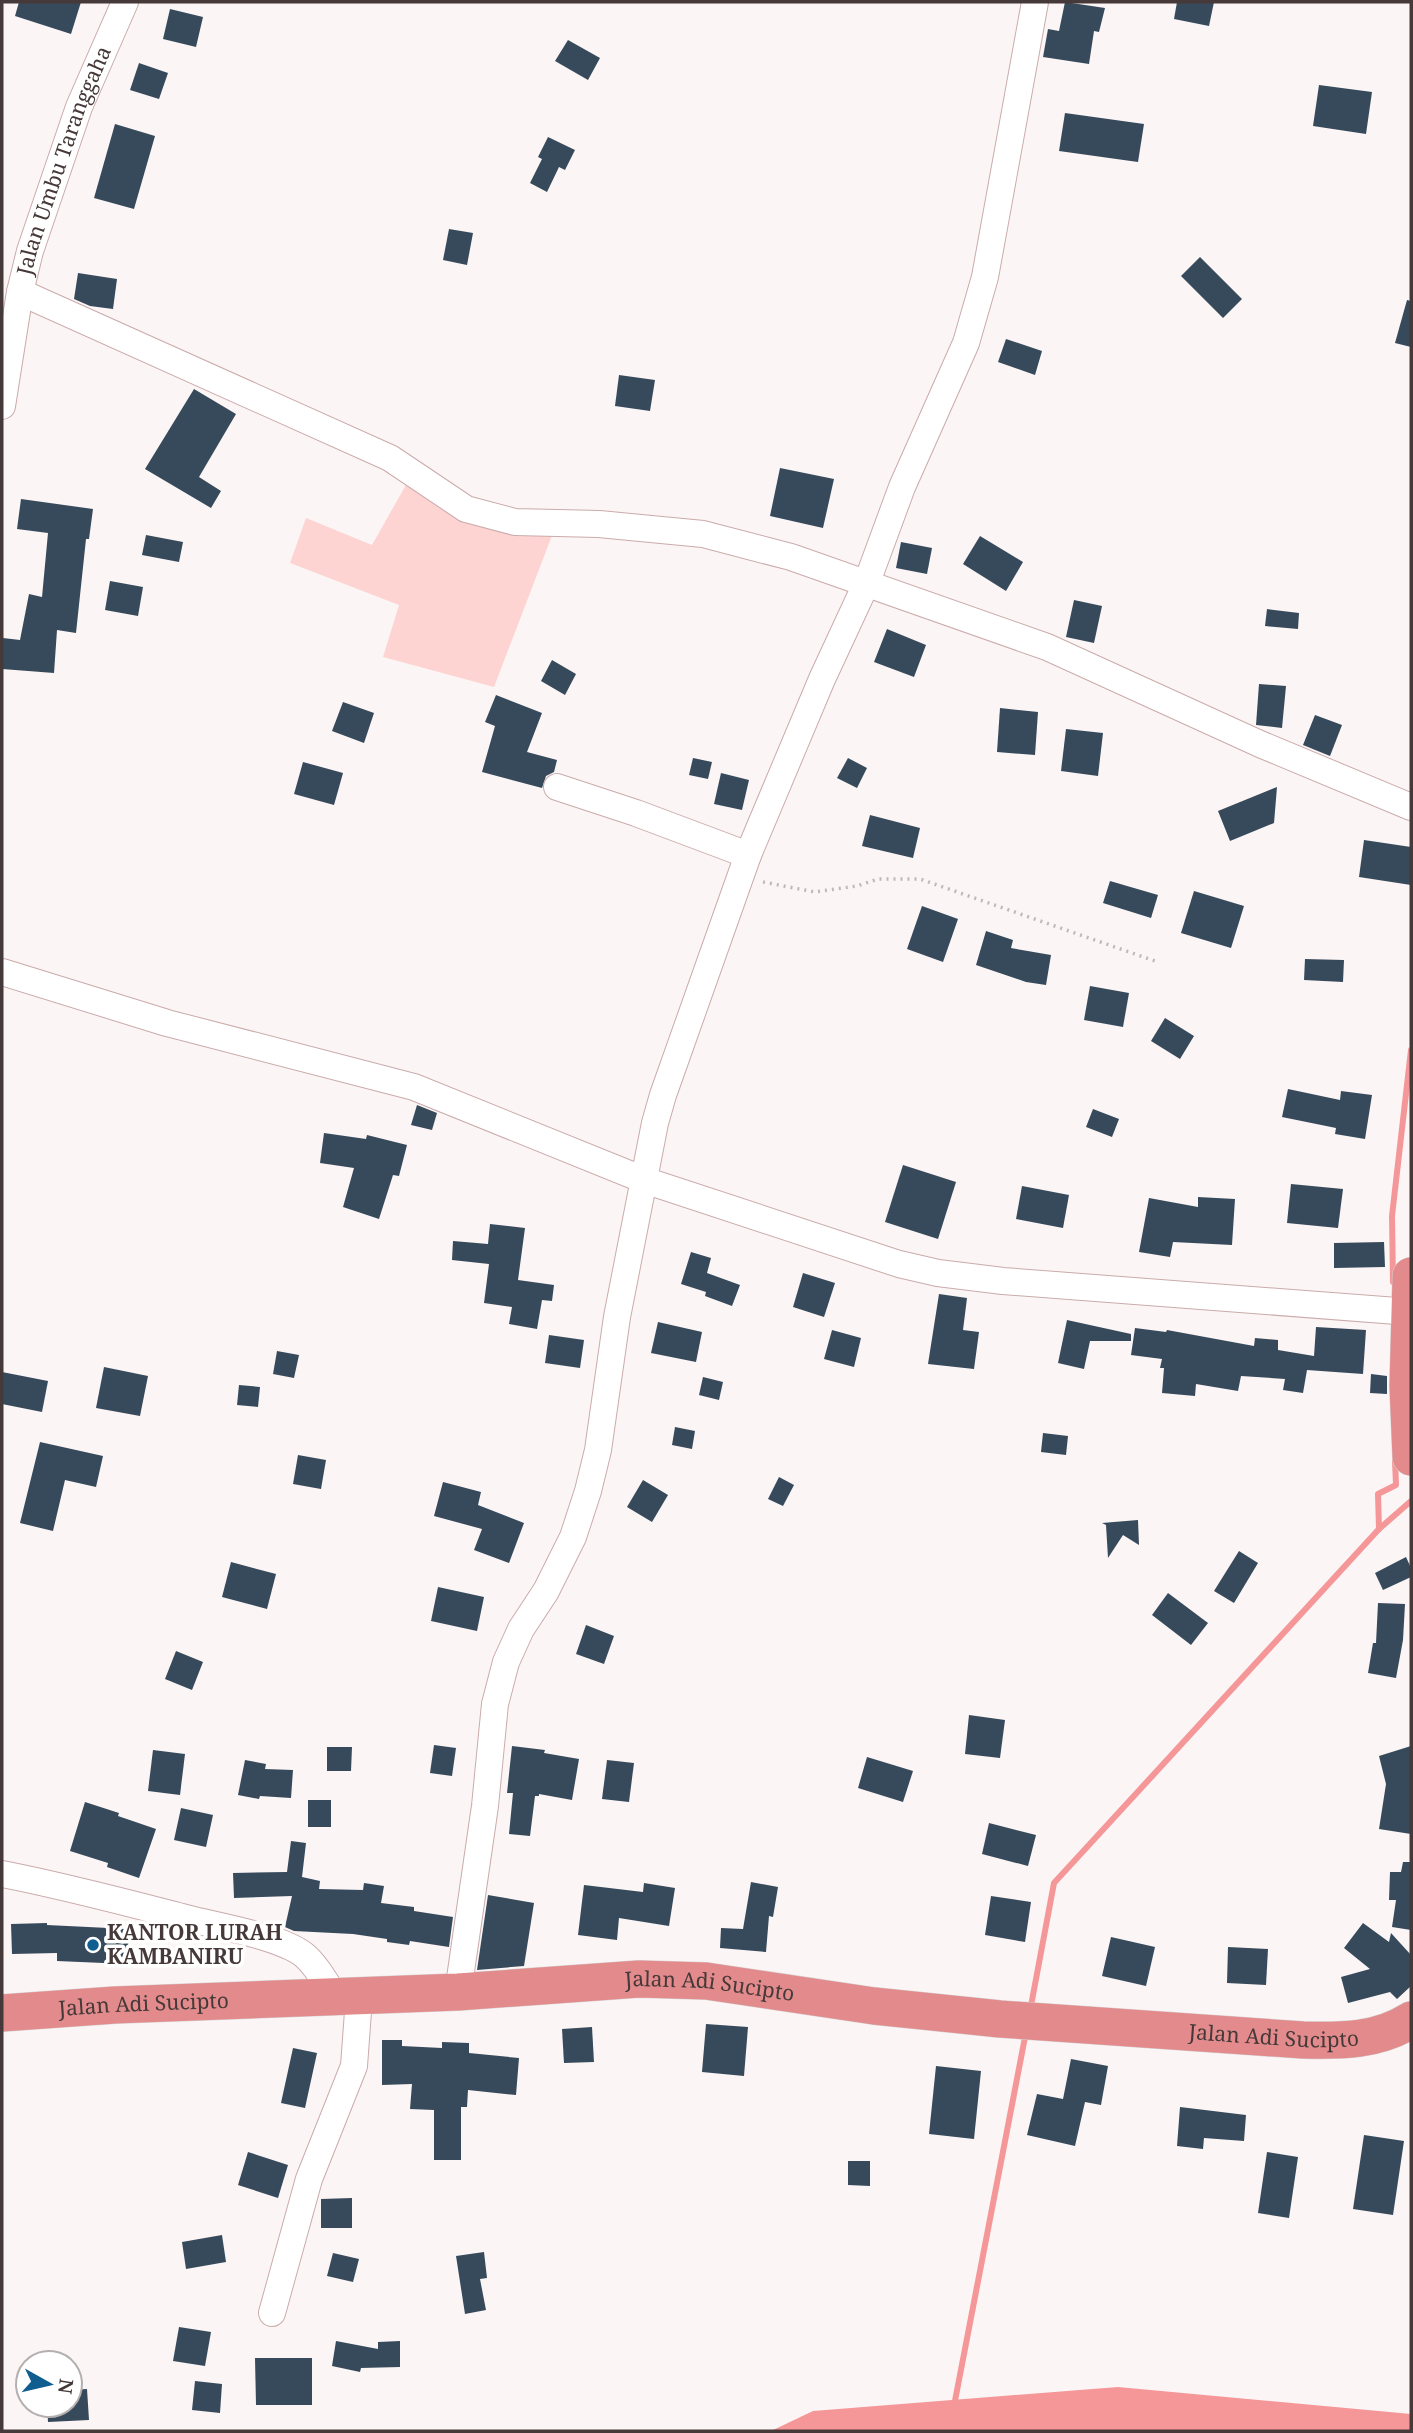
<svg xmlns="http://www.w3.org/2000/svg" width="1413" height="2433" font-family="'Noto Serif',serif">
<rect width="100%" height="100%" fill="#fcf5f5"/>
<path fill="#fed4d3" d="M411 476 468 518 556 525 494 687 383 657 399 605 290 563 306 518 372 545Z"/>
<path fill="#f59798" d="M1118 2387 1411 2414V2431H771L813 2411Z"/>
<g fill="none" stroke-linecap="round" stroke-linejoin="round">
<g stroke="#f59798" stroke-width="6">
<path d="M1393 1282 1392 1216 1411 1050"/>
<path d="M1379 1529 1378 1494 1396 1485 1395 1461"/>
<path d="M1030 2011 1054 1883 1379 1529 1411 1501"/>
<path d="M954 2406 1026 2032"/>
</g>
</g>
<g fill="#374a5b">
<path d="M19 2H81L71 34 15 16Z"/>
<path d="M1065 2 1105 8 1099 32 1094 31 1089 64 1043 57 1048 29 1059 31Z"/>
<path d="M1177 2H1214L1209 26 1174 19Z"/>
<path d="M170 9 203 17 196 47 163 39Z"/>
<path d="M568 40 600 58 588 80 555 61Z"/>
<path d="M139 63 168 73 159 99 130 90Z"/>
<path d="M1319 85 1372 92 1366 134 1313 126Z"/>
<path d="M1065 113 1144 124 1138 162 1059 151Z"/>
<path d="M115 124 155 136 134 209 94 198Z"/>
<path d="M548 137 575 150 565 170 559 167 547 192 530 183 542 159 538 157Z"/>
<path d="M449 229 473 233 467 265 443 260Z"/>
<path d="M1200 257 1242 299 1223 318 1181 276Z"/>
<path d="M78 273 117 279 113 309 90 306 74 299Z"/>
<path d="M1407 300 1411 301V347L1395 343Z"/>
<path d="M1006 339 1042 351 1035 375 998 362Z"/>
<path d="M619 375 655 380 650 411 615 406Z"/>
<path d="M194 389 236 414 199 477 221 491 211 508 145 469Z"/>
<path d="M780 468 834 479 823 528 770 516Z"/>
<path d="M21 499 93 509 89 539H86L76 633 57 630 54 673 2 669 3 638 20 640 29 594 42 597 48 533 17 529Z"/>
<path d="M146 535 183 542 179 562 142 555Z"/>
<path d="M980 536 1023 562 1006 591 963 564Z"/>
<path d="M901 542 932 548 927 574 896 568Z"/>
<path d="M110 581 143 587 138 616 105 610Z"/>
<path d="M1074 600 1102 606 1094 643 1066 637Z"/>
<path d="M1267 609 1299 613 1298 629 1265 626Z"/>
<path d="M887 629 926 645 914 677 874 662Z"/>
<path d="M552 660 576 674 565 695 541 681Z"/>
<path d="M1259 684 1286 686 1282 728 1256 725Z"/>
<path d="M496 695 542 713 527 752 557 760 554 772 546 776 542 788 482 772 495 726 485 722Z"/>
<path d="M343 702 374 713 364 743 332 731Z"/>
<path d="M1000 708 1038 712 1035 755 997 752Z"/>
<path d="M1315 715 1342 725 1330 756 1303 745Z"/>
<path d="M1066 729 1103 733 1098 776 1061 771Z"/>
<path d="M693 758 712 762 708 779 689 775Z"/>
<path d="M848 758 867 768 857 788 837 778Z"/>
<path d="M303 762 343 773 334 805 294 794Z"/>
<path d="M721 773 749 780 742 810 714 804Z"/>
<path d="M1277 787 1274 823 1230 841 1218 811Z"/>
<path d="M870 815 920 828 913 858 862 846Z"/>
<path d="M1364 840 1411 847V885L1359 877Z"/>
<path d="M1110 881 1158 895 1151 918 1103 903Z"/>
<path d="M1194 891 1244 906 1231 948 1181 933Z"/>
<path d="M922 906 958 919 943 962 907 949Z"/>
<path d="M986 931 1013 940 1011 948 1051 955 1046 985 1026 982 976 965Z"/>
<path d="M1305 959 1344 960 1343 982 1304 980Z"/>
<path d="M1090 986 1129 993 1123 1027 1084 1020Z"/>
<path d="M1165 1018 1194 1036 1180 1059 1151 1041Z"/>
<path d="M1288 1089 1340 1100 1341 1091 1372 1095 1365 1139 1335 1134 1336 1128 1282 1117Z"/>
<path d="M417 1105 437 1113 432 1130 411 1125Z"/>
<path d="M1093 1109 1119 1119 1112 1137 1086 1127Z"/>
<path d="M324 1133 366 1139 367 1135 407 1145 399 1176 393 1175 379 1219 343 1207 354 1168 320 1163Z"/>
<path d="M903 1165 956 1182 938 1239 885 1222Z"/>
<path d="M1291 1184 1343 1189 1338 1228 1287 1223Z"/>
<path d="M1022 1186 1069 1195 1063 1228 1016 1219Z"/>
<path d="M1198 1197 1235 1199 1232 1245 1173 1242 1170 1257 1139 1252 1149 1198 1198 1207Z"/>
<path d="M490 1224 525 1228 518 1280 554 1285 552 1301 542 1300 537 1329 509 1324 512 1307 484 1303 489 1264 452 1260 453 1241 488 1244Z"/>
<path d="M1384 1242 1385 1267 1334 1268V1243Z"/>
<path d="M691 1252 711 1258 707 1273 740 1285 732 1306 705 1296 706 1292 681 1284Z"/>
<path d="M803 1273 835 1283 824 1317 793 1307Z"/>
<path d="M939 1294 967 1298 963 1330 979 1332 974 1369 928 1364Z"/>
<path d="M1067 1320 1131 1334V1341H1090L1084 1369 1058 1363Z"/>
<path d="M658 1322 702 1332 696 1362 651 1353Z"/>
<path d="M1316 1327 1366 1330 1363 1374 1307 1370 1303 1393 1283 1390 1285 1379 1241 1376 1238 1391 1196 1384 1195 1396 1162 1393 1164 1368H1160L1162 1359 1131 1355 1135 1328 1166 1332 1167 1330 1254 1346 1255 1338 1278 1340V1350L1314 1356Z"/>
<path d="M832 1330 861 1338 854 1367 824 1359Z"/>
<path d="M549 1335 584 1340 580 1368 545 1363Z"/>
<path d="M277 1351 299 1355 294 1378 273 1374Z"/>
<path d="M104 1367 148 1376 140 1416 96 1408Z"/>
<path d="M2 1372 48 1381 42 1412 2 1404Z"/>
<path d="M1371 1374 1387 1376V1394L1370 1393Z"/>
<path d="M703 1377 723 1382 719 1400 699 1395Z"/>
<path d="M239 1385 260 1387 258 1407 237 1405Z"/>
<path d="M675 1427 695 1431 692 1449 672 1445Z"/>
<path d="M1043 1433 1068 1436 1066 1455 1041 1452Z"/>
<path d="M40 1442 103 1456 96 1487 65 1480 53 1531 20 1523Z"/>
<path d="M298 1455 326 1460 321 1489 293 1484Z"/>
<path d="M779 1477 794 1485 783 1506 768 1499Z"/>
<path d="M643 1480 668 1495 652 1522 627 1507Z"/>
<path d="M443 1482 481 1492 478 1505 524 1523 509 1563 474 1550 482 1529 434 1516Z"/>
<path d="M1138 1520 1139 1545 1123 1535 1108 1558 1106 1525 1102 1523Z"/>
<path d="M1239 1551 1258 1563 1234 1603 1214 1591Z"/>
<path d="M1406 1557 1411 1568V1577L1383 1590 1375 1573Z"/>
<path d="M231 1562 276 1574 267 1609 222 1597Z"/>
<path d="M438 1587 484 1597 477 1631 431 1621Z"/>
<path d="M1168 1593 1208 1623 1191 1645 1152 1615Z"/>
<path d="M1378 1603 1405 1604 1403 1640 1396 1678 1368 1673 1373 1643H1376Z"/>
<path d="M586 1625 614 1636 604 1664 576 1654Z"/>
<path d="M176 1651 203 1662 192 1690 165 1679Z"/>
<path d="M969 1715 1005 1720 1000 1758 965 1754Z"/>
<path d="M434 1745 456 1748 452 1776 430 1773Z"/>
<path d="M512 1746 545 1750 544 1753 579 1759 572 1800 539 1794V1796H535L530 1836 509 1834 513 1793H507Z"/>
<path d="M1411 1746V1834L1379 1829 1386 1784 1379 1756Z"/>
<path d="M327 1747H352L351 1771H327Z"/>
<path d="M153 1750 185 1754 180 1795 148 1791Z"/>
<path d="M867 1757 913 1771 903 1802 858 1788Z"/>
<path d="M245 1760 266 1764 265 1769 293 1770 291 1798 260 1796 259 1799 238 1795Z"/>
<path d="M607 1760 634 1763 629 1802 602 1799Z"/>
<rect x="308" y="1800" width="23" height="27"/>
<path d="M85 1802 119 1813 118 1816 156 1829 139 1878 107 1867 108 1863 70 1851Z"/>
<path d="M181 1808 213 1815 206 1847 174 1840Z"/>
<path d="M989 1823 1036 1835 1028 1866 982 1854Z"/>
<path d="M291 1841 306 1843 302 1877 320 1881 319 1889 363 1890 364 1883 384 1886 381 1903 414 1907V1911L453 1917 449 1947 410 1941 409 1945 387 1942V1939L353 1934 294 1931 285 1927 292 1896 234 1898 233 1873 287 1872Z"/>
<path d="M1403 1862H1411V1930L1392 1927 1396 1900H1389L1390 1872H1401Z"/>
<path d="M751 1882 778 1887 773 1917 769 1916 766 1952 720 1948 721 1928 743 1929Z"/>
<path d="M644 1883 675 1888 669 1926 619 1918 617 1940 578 1935 584 1885 643 1892Z"/>
<path d="M488 1895 534 1903 524 1966 477 1970Z"/>
<path d="M991 1896 1031 1902 1025 1942 985 1935Z"/>
<path d="M47 1923V1925L129 1929 127 1964 57 1961V1953L12 1954 11 1924Z"/>
<path d="M1363 1923 1389 1942 1391 1933 1411 1955V1986L1397 1999 1390 1992 1348 2003 1341 1977 1370 1969 1344 1948Z"/>
<path d="M1111 1937 1155 1947 1146 1986 1102 1976Z"/>
<path d="M1228 1947 1268 1949 1266 1985 1227 1983Z"/>
<path d="M706 2024 748 2027 744 2076 702 2072Z"/>
<path d="M592 2027 594 2062 564 2063 562 2029Z"/>
<path d="M382 2040H402V2046L442 2048V2042L469 2043V2053L519 2058 516 2095 468 2090 467 2107H461V2160H434V2110L410 2109 412 2084 382 2085Z"/>
<path d="M293 2048 317 2053 305 2108 281 2103Z"/>
<path d="M1071 2059 1108 2066 1101 2105 1085 2102 1075 2146 1027 2135 1037 2094 1063 2099Z"/>
<path d="M936 2066 981 2071 974 2139 929 2134Z"/>
<path d="M1180 2107 1246 2115 1244 2141 1204 2138 1203 2149 1177 2146Z"/>
<path d="M1364 2135 1404 2141 1393 2215 1353 2209Z"/>
<path d="M248 2152 288 2165 278 2198 238 2185Z"/>
<path d="M1267 2152 1298 2157 1289 2218 1258 2213Z"/>
<path d="M848 2161H870V2186L848 2185Z"/>
<path d="M352 2198V2228H321V2199Z"/>
<path d="M222 2235 226 2262 186 2269 182 2242Z"/>
<path d="M484 2252 487 2278 480 2279 486 2310 465 2314 456 2256Z"/>
<path d="M333 2253 359 2259 353 2282 327 2276Z"/>
<path d="M179 2327 211 2332 205 2366 173 2361Z"/>
<path d="M336 2341 378 2349V2342L400 2341V2367L361 2368 360 2372 332 2366Z"/>
<path d="M255 2358H312V2405H256Z"/>
<path d="M195 2381 222 2384 220 2413 192 2410Z"/>
<path d="M87 2389 89 2420 48 2422 47 2405H70V2390Z"/>
</g>
<g fill="none" stroke-linecap="round" stroke-linejoin="round">
<g stroke="#cbabab" stroke-width="28">
<g id="minor">
<path d="M20 292 390 458 466 509 515 522 599 524 703 534 791 557 1047 647 1260 744 1411 807"/>
<path id="s1" d="M2 406 20 292 30 251 79 107 125 2"/>
<path d="M557 787 636 813 748 855"/>
<path d="M2 972 167 1023 414 1087 644 1180 899 1264 938 1273 1003 1281 1410 1312"/>
<path d="M2 1874C64 1886 124 1902 186 1918 216 1926 280 1936 304 1955 317 1966 326 1983 336 1998"/>
<path d="M458 1992 485 1806 495 1704 506 1662 521 1629 546 1591 573 1537 588 1491 598 1450 617 1317 655 1123 663 1095 748 855 822 679 867 582 902 487 966 343 985 277 1035 2"/>
<path d="M272 2313 309 2179 354 2066 359 1998"/>
</g>
</g>
<g stroke="#d6d3d3" stroke-width="38">
<g id="highway">
<path d="M1411 1276 1408 1386 1411 1457"/>
<path id="s2" d="M2 2013 115 2005 458 1992 639 1979 706 1981 874 2006 1000 2019 1303 2040C1342 2041 1378 2041 1411 2020"/>
</g>
</g>
<path stroke="#c0b7b7" stroke-width="3.5" stroke-dasharray="2 5" stroke-linecap="butt" d="M763 882 815 892 857 886 878 879H920L1155 961"/>
<use href="#minor" stroke="#fff" stroke-width="26"/>
<use href="#highway" stroke="#e38b8c" stroke-width="37"/>
</g>
<circle fill="#105d90" stroke="#fff" stroke-width="2.5" cx="93" cy="1945" r="7"/>
<g text-anchor="middle" stroke-width="7" stroke-linejoin="round" paint-order="stroke">
<g font-size="21" fill="#463939" stroke="#fff">
<text dy="7" stroke="none"><textPath href="#s1" startOffset="254">Jalan Umbu Taranggaha</textPath></text>
<text dy="7" stroke="none"><textPath href="#s2" startOffset="709">Jalan Adi Sucipto</textPath></text>
<text dy="7" stroke="none"><textPath href="#s2" startOffset="142">Jalan Adi Sucipto</textPath></text>
<text dy="7" stroke="none"><textPath href="#s2" startOffset="1276">Jalan Adi Sucipto</textPath></text>
</g>
<g font-size="21" font-weight="bold" fill="#463939" stroke="#fff" text-anchor="start">
<text x="107" y="1940">KANTOR LURAH<tspan x="107" dy="24">KAMBANIRU</tspan></text>
</g>
</g>
<rect width="1413" height="2433" fill="none" stroke="#463939" stroke-width="7"/>
<g transform="translate(49 2384) rotate(98)"><circle r="33" fill="#ffffff" stroke="#b5b0b0" stroke-width="2"/>
<path d="M0-5L12 26L0 18L-12 26Z" fill="#105d90"/>
<text y="-10" font-size="19" font-weight="bold" text-anchor="middle" fill="#463939">N</text>
</g>
</svg>
